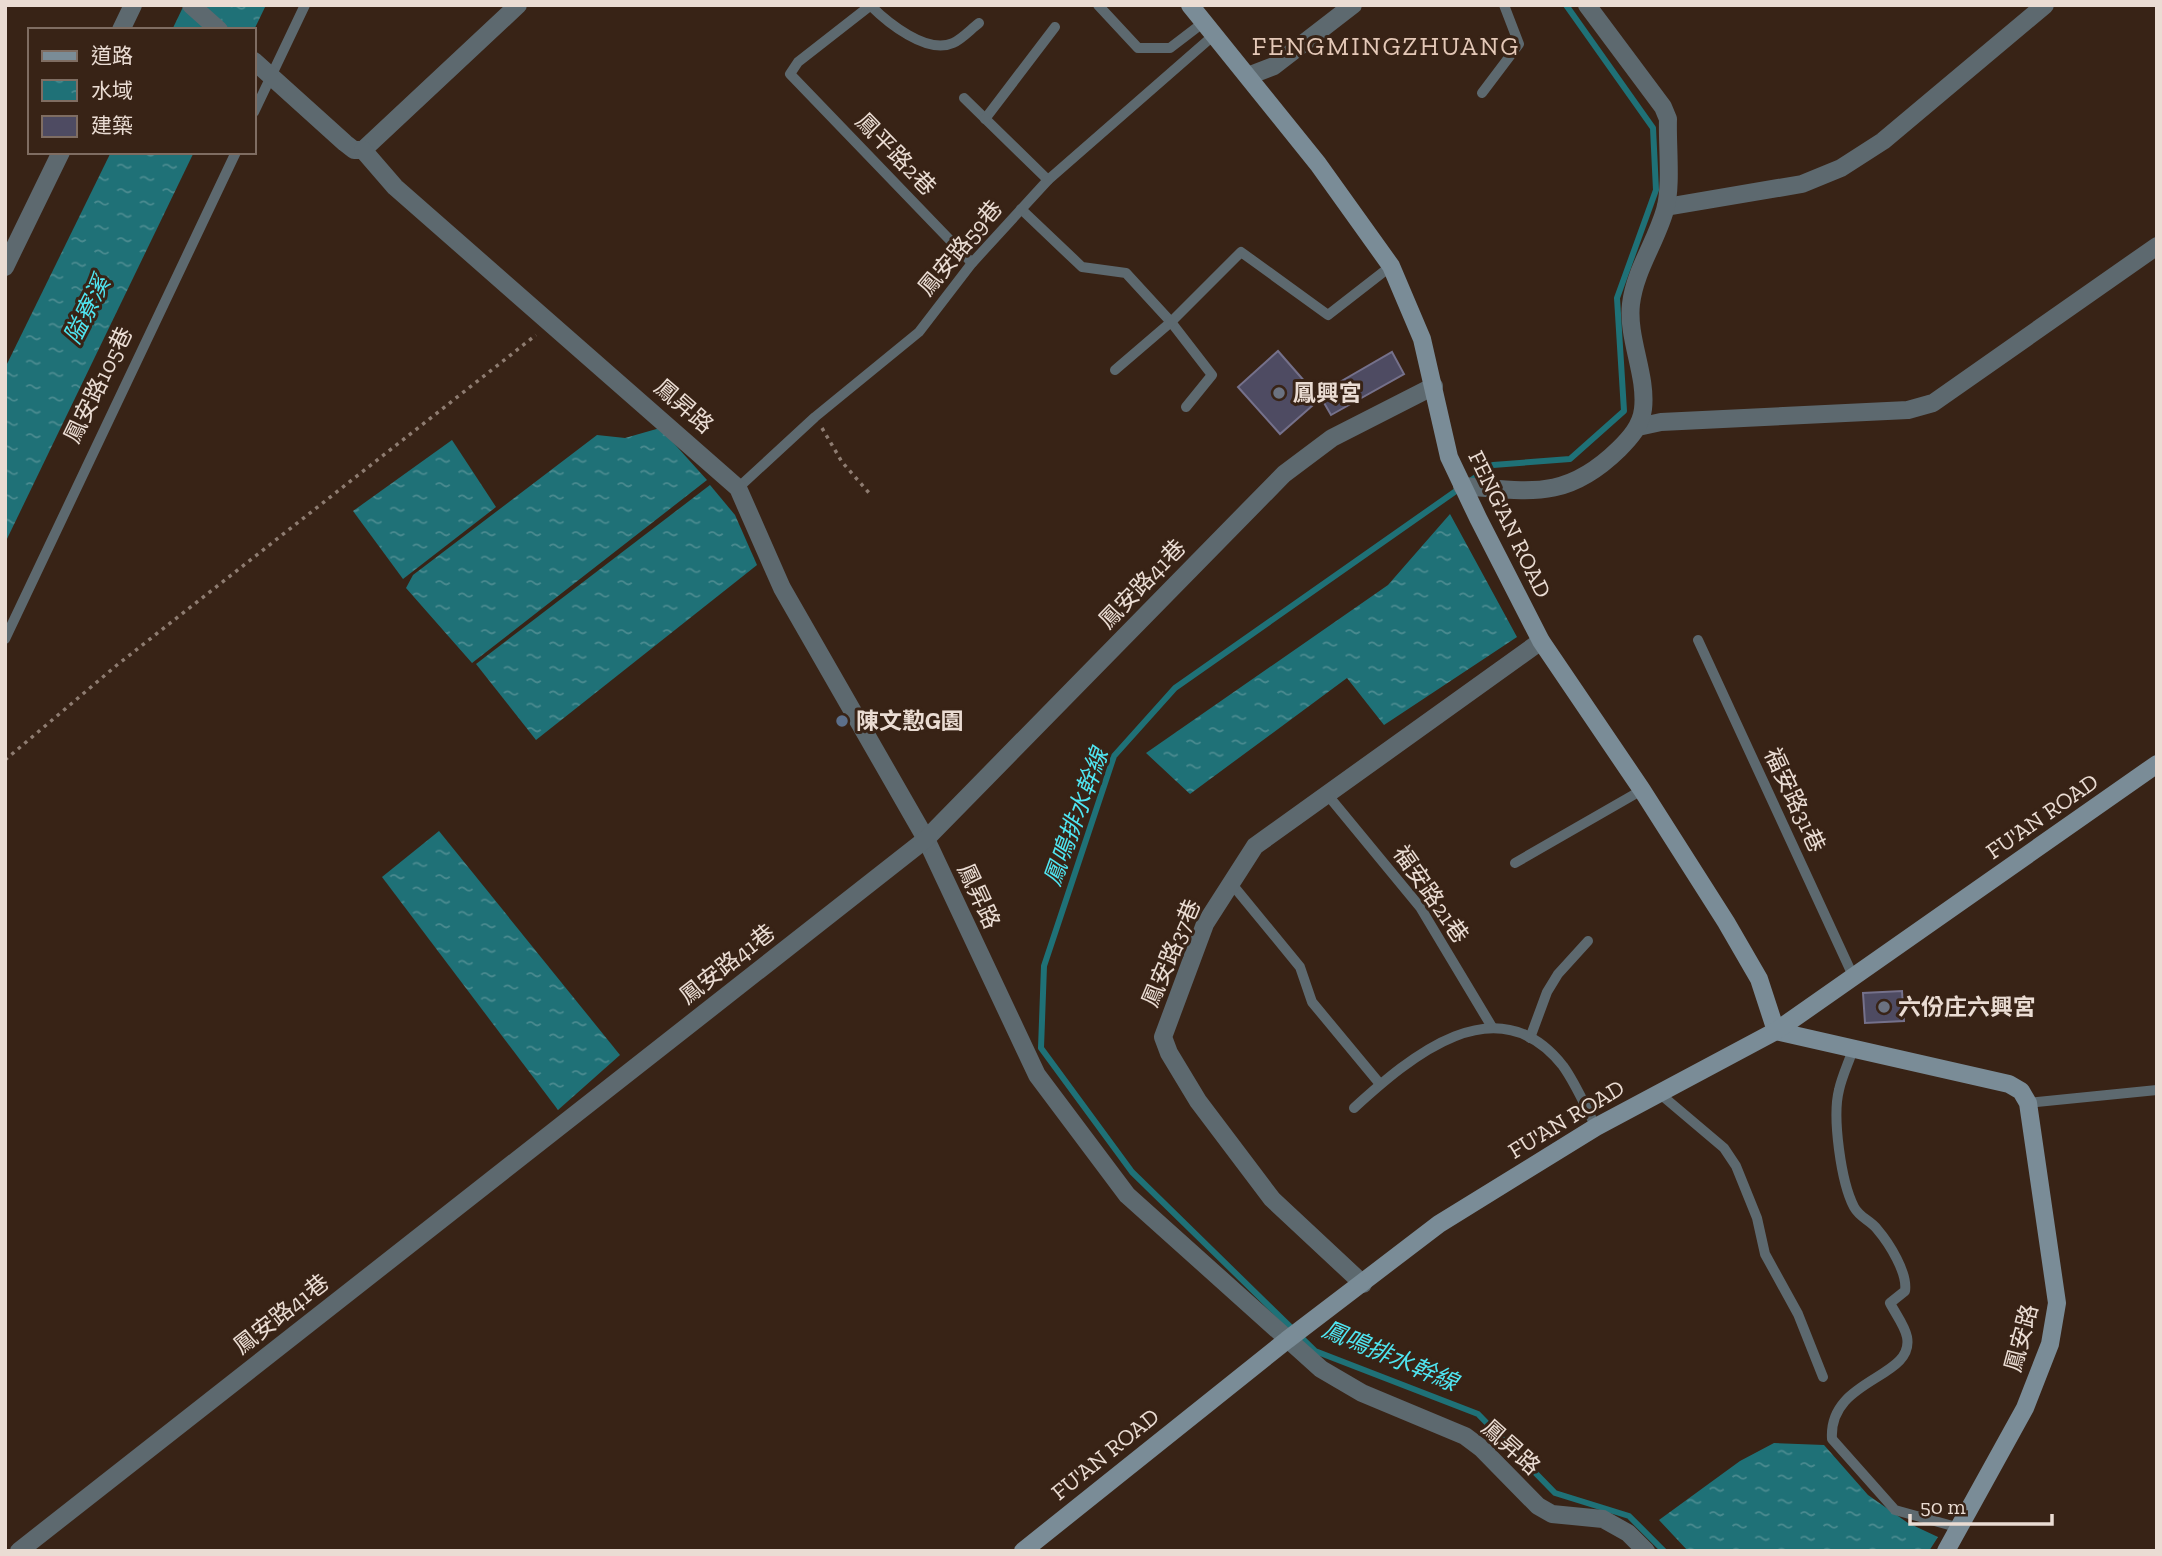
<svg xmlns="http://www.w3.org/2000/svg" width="2162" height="1556" font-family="'Zilla Slab','Noto Sans TC',serif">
<defs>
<pattern id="water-ripples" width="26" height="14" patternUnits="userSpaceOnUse" patternTransform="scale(1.75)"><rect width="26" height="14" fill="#1f7177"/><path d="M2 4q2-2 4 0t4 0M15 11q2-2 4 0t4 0" fill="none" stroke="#4b8b90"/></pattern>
</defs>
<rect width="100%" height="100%" fill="#382316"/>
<g fill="url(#water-ripples)">
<path d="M184 5H266L254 30H172Z"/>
<path d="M111 152H194L5 543V368Z"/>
<path d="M660 428 707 480 472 663 406 588 413 575 597 435 625 438Z"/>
<path d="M452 440 496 507 403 579 353 511Z"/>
<path d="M710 485 735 515 757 565 536 740 476 664Z"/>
<path d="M1450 514 1517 637 1384 725 1347 678 1190 794 1146 753 1388 585Z"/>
<path d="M439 831 620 1055 558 1110 382 877Z"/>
<path d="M1774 1443 1824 1445 1868 1495 1908 1523 1938 1537 1929 1551H1688L1659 1520 1740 1461Z"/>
</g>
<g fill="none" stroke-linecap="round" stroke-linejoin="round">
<path stroke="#1f7177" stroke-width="6" d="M1566 5 1653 128 1656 190 1617 298 1624 411 1570 459 1493 465 1175 688 1114 756 1044 966 1041 1048 1132 1172 1315 1351 1478 1414 1555 1493 1629 1516 1664 1551"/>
</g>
<g fill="#4e4b62" stroke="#75718b" stroke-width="2">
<path d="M1278 351 1320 399 1280 434 1238 387Z"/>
<path d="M1392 352 1404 374 1331 415 1319 394Z"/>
<path d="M1902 991 1904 1021 1865 1023 1863 993Z"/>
</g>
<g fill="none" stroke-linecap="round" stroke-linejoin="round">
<g stroke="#8e7c71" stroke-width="3.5" stroke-dasharray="3.5 5" stroke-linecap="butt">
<path d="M822 428 842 462 870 494"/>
<path d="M5 760 117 665 536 335"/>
</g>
<g stroke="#5d696f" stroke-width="10">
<path d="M871 5 798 62 790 74 972 263"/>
<path d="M1098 5 1138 48H1170L1204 22"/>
<path d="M871 6C887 22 927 55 953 43 962 39 971 29 979 23"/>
<path d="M1482 93 1519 44 1504 5"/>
<path d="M964 98 1048 180"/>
<path d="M254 112 305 5"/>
<path d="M985 119 1055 27"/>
<path d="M1021 209 1082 267 1126 273 1171 322 1212 375 1186 407"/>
<path d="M1115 370 1171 322 1241 252 1328 315 1391 266"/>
<path d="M738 488 815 417 919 332 972 263 1048 180 1214 35"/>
<path d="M5 639 236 152"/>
<path d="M1698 640 1854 978"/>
<path d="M1326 793 1420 907 1492 1027"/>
<path d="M1515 863 1642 790"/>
<path d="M1231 883 1300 967 1312 1002 1380 1084"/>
<path d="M1530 1038 1547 992 1558 974 1588 941"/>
<path d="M1853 1049C1849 1062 1842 1076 1839 1090 1832 1117 1841 1182 1854 1207 1860 1218 1870 1220 1877 1229 1889 1243 1908 1273 1905 1291L1890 1303C1895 1313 1905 1326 1907 1337 1915 1379 1828 1378 1832 1439L1895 1510 1960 1528"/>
<path d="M1659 1093 1724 1148 1736 1166 1757 1218 1765 1254 1798 1314 1823 1377"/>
<path d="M2028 1103 2157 1090"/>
<path d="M1354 1108C1410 1057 1497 982 1563 1066 1576 1084 1586 1108 1596 1127"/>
</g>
<g stroke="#5d696f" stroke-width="18">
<path d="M191 5 219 30"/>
<path d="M121 30 133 5"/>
<path d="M254 61 345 143 354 150H363L518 5"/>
<path d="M1248 76 1274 66 1353 5"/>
<path d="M363 150 395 187 738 488 782 588 926 839 1037 1075 1127 1195 1321 1369 1362 1393 1465 1436 1481 1448 1538 1506 1552 1514 1603 1519 1628 1533 1646 1551"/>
<path d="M1666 207 1802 184 1841 168 1883 141 2045 5"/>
<path d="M5 267 61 152"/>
<path d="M1638 427 1661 422 1908 410 1933 403 2157 246"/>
<path d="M1462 486C1530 491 1566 501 1619 449 1630 438 1641 426 1643 409 1647 375 1627 338 1631 304 1635 270 1656 242 1665 210 1672 186 1667 145 1668 119L1663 107 1587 5"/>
<path d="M1363 1284 1272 1199 1198 1101 1169 1053 1163 1037 1205 924 1255 846 1541 641"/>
<path d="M19 1551 926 839 1284 474 1332 438 1434 386"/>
</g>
<g stroke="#7a8c97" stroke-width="18">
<path d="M1190 5 1318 164 1391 266 1422 339 1449 457 1478 518 1541 641 1642 790 1726 922 1759 979 1776 1031 2009 1084 2021 1091 2028 1103 2057 1303 2050 1344 2025 1408 1946 1551"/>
<path d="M1023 1551 1287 1340 1439 1224 1596 1127 1776 1031 2157 764"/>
</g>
</g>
<g fill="#6b7280" stroke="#382316" stroke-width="2.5">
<circle cx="1279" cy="393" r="7"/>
<circle cx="1884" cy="1007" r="7"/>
</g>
<circle fill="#5c6f8a" stroke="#382316" stroke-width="2.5" cx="842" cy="721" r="7"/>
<g text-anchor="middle" stroke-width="6" stroke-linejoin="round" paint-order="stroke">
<g font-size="23" fill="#eadcd3" stroke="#382316">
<text transform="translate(896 154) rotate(46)" y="8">鳳平路2巷</text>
<text transform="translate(960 248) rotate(-50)" y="8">鳳安路59巷</text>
<text transform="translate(98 385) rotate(-64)" y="8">鳳安路105巷</text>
<text transform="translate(684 406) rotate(41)" y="8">鳳昇路</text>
<text transform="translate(1510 524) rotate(64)" y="8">FENG'AN ROAD</text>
<text transform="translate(1142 584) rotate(-46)" y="8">鳳安路41巷</text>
<text transform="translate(1795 800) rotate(65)" y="8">福安路31巷</text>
<text transform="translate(2042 816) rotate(-35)" y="8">FU'AN ROAD</text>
<text transform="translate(1431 894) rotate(55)" y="8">福安路21巷</text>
<text transform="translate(979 896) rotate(65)" y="8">鳳昇路</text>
<text transform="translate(1171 953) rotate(-67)" y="8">鳳安路37巷</text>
<text transform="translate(727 964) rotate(-38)" y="8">鳳安路41巷</text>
<text transform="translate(1566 1119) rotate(-31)" y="8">FU'AN ROAD</text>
<text transform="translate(281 1314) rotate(-38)" y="8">鳳安路41巷</text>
<text transform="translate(2021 1338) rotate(-75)" y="8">鳳安路</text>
<text transform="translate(1511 1447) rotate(42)" y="8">鳳昇路</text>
<text transform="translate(1105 1454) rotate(-39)" y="8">FU'AN ROAD</text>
</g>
<g font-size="23" font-weight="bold" fill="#eadcd3" stroke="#382316" text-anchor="start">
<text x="1293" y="401">鳳興宮</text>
<text x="856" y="729">陳文懃G園</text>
<text x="1898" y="1015">六份庄六興宮</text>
</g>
<g font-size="24" font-style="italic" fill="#4fe5f1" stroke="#382316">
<text transform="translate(87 310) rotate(-63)" y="8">隘寮溪</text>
<text transform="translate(1076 817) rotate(-70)" y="8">鳳鳴排水幹線</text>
<text transform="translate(1390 1356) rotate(23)" y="8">鳳鳴排水幹線</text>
</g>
<g font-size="26" letter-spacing="2" fill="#e4c8b7" stroke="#382316">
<text x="1386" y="55">FENGMINGZHUANG</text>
</g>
</g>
<rect width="2162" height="1556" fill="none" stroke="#eadcd3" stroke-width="14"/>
<rect x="28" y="28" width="228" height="126" fill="#382316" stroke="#7f6d62" stroke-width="2"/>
<rect x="42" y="51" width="35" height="10" fill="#7a8c97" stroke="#7f6d62" stroke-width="2"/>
<text x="91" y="63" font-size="21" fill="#eadcd3">道路</text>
<rect x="42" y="80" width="35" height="21" fill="url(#water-ripples)" stroke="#7f6d62" stroke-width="2"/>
<text x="91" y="98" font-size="21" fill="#eadcd3">水域</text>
<rect x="42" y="116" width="35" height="21" fill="#4e4b62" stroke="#7f6d62" stroke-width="2"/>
<text x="91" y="133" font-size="21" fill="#eadcd3">建築</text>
<path d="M1910 1514v10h142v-10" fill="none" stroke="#eadcd3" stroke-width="3.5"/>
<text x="1920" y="1514" font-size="21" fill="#eadcd3" stroke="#382316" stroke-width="5" paint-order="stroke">50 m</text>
</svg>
